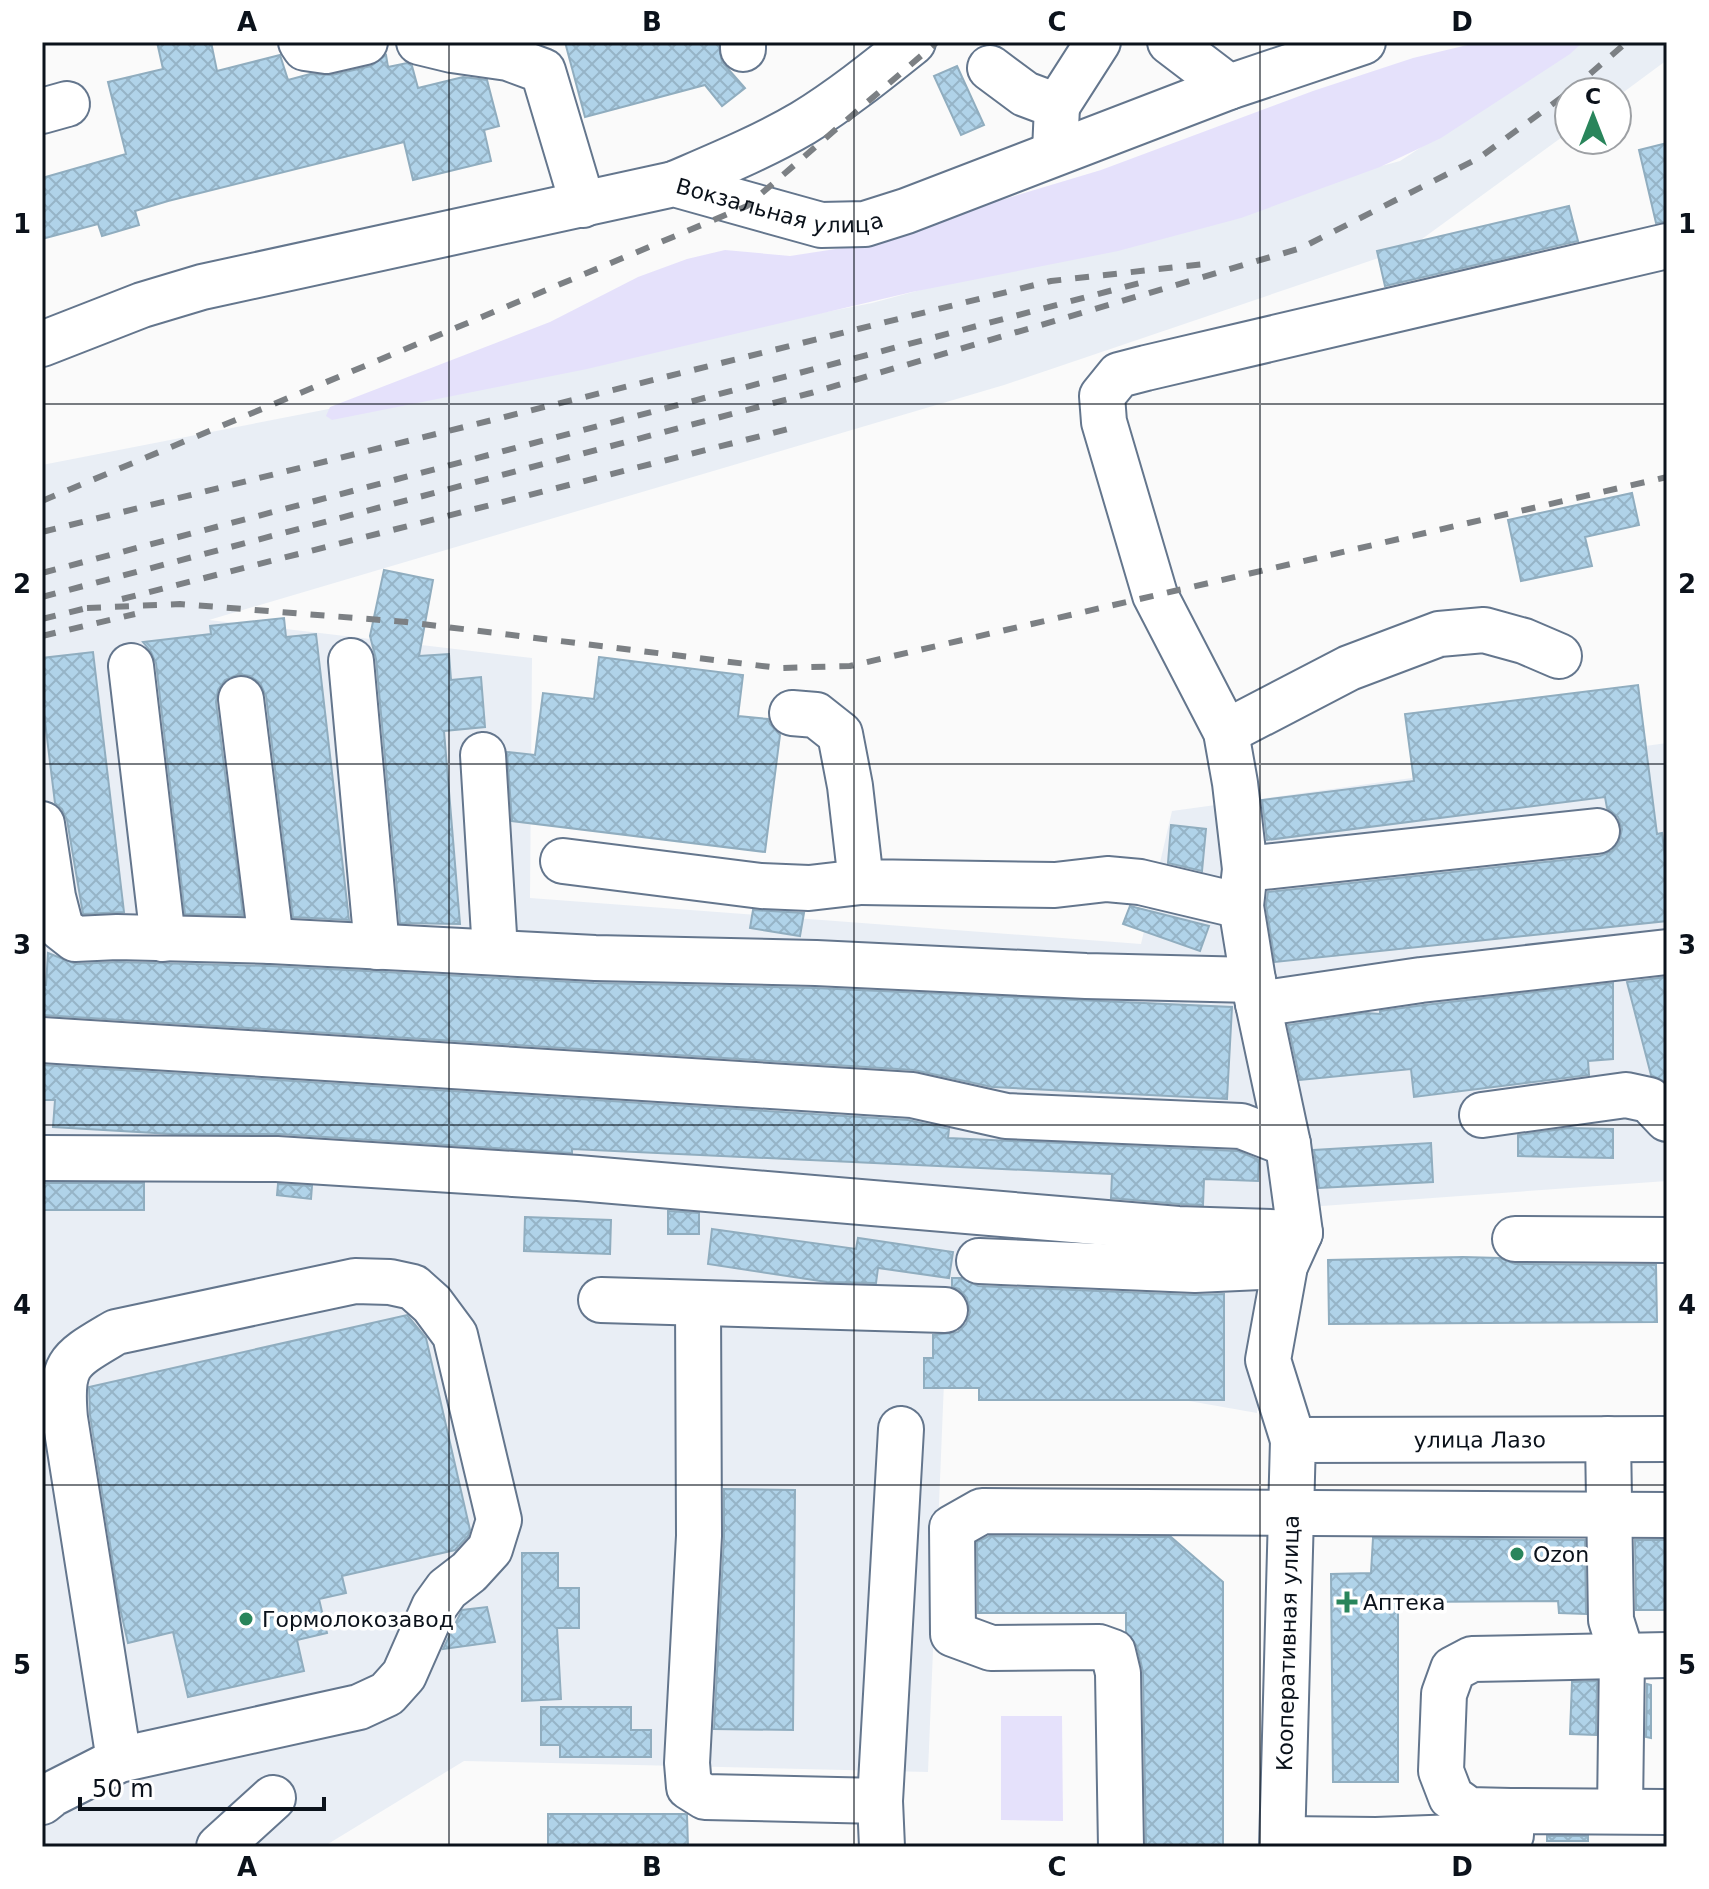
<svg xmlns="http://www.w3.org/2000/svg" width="1709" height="1889" font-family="'DejaVu Sans',sans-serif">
<defs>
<pattern id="building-cross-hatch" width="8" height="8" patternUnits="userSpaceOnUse" patternTransform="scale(2)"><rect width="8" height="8" fill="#b0d3e9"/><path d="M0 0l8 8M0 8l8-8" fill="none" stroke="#96b4c7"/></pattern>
</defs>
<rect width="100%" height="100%" fill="#fafafa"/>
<path fill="#e9eef5" d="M1582 42H1657L1667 48V60L1617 97V92H1569V132L1411 247 1004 385 209 620 532 658 530 898 1141 944 1172 811 1667 743V1181L1267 1210 1257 1413 945 1358 928 1772 464 1761 323 1847H42V465L872 303 1400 161Z"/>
<g fill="#e5e1fb">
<path d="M1480 42H1583L1570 54 1441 138 1380 167 1241 218 1118 251 912 292 587 369 332 420 326 416 330 407 550 322 638 277 687 259 725 250 790 256 842 248 1101 170 1313 91 1413 58Z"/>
<path d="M1001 1716H1062L1063 1821 1001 1820Z"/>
</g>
<g fill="url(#building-cross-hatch)" stroke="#90adbf" stroke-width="2">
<path d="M157 42H211L217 71 280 55 288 80 310 74 332 75 371 66 386 55 388 67 407 63 412 66 418 88 463 77 487 80 499 126 484 130 491 161 413 180 404 142 168 201 135 211 139 225 102 236 98 224 42 239V178L126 154 108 82 163 69Z"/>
<path d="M565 42H718L722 62 745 88 722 106 705 85 585 117Z"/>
<path d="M957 66 984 125 961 135 934 76Z"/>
<path d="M1667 143V222L1656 223 1639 150Z"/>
<path d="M1569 206 1578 241 1385 286 1377 251Z"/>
<path d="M1632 493 1639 525 1585 537 1592 566 1521 581 1508 520Z"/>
<path d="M384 570 433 580 419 656 449 654 451 680 481 677 485 727 444 731 460 924 400 923 376 659 370 636Z"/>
<path d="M284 618 286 637 316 634 349 920 293 917 266 696 260 683 250 676 239 674 225 680 218 690 216 702 243 915 185 914 156 663 151 652 143 642 211 634 210 626Z"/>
<path d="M93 652 124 912 83 914 67 820 62 809 55 803 42 697V658Z"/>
<path d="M599 657 743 675 738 716 768 719 770 724 780 735 765 852 512 821 507 752 535 755 543 693 594 699Z"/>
<path d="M1638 685 1657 834 1662 833 1667 872V921L1275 962 1266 905 1268 892 1600 856 1612 851 1619 842 1622 829 1618 817 1607 808 1605 797 1267 840 1262 800 1414 781 1405 714Z"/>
<path d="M1171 825 1206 829 1202 871 1168 863Z"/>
<path d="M1130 906 1209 926 1200 951 1123 924Z"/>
<path d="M753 910 804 913 800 936 750 928Z"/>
<path d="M48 953 76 964 117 962 270 966 594 983 815 988 1232 1007 1227 1099 992 1087 914 1070 42 1015V985H46Z"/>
<path d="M1667 977V1083L1651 1075 1627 982Z"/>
<path d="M1613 983V1059L1588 1061 1589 1075 1414 1097 1411 1069 1300 1080 1288 1025 1366 1013 1380 1014V1011L1424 1005Z"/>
<path d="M42 1065 908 1120 949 1129 948 1138 1238 1151 1259 1160 1258 1181 1204 1179 1203 1205 1179 1204 1111 1198 1112 1174 572 1149V1153L279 1134H172L53 1127 55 1100H42Z"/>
<path d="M1569 1128 1613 1129V1158L1518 1156V1135Z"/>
<path d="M1431 1143 1433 1182 1319 1188 1314 1150Z"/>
<rect x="42" y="1183" width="102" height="27"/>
<path d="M278 1184 312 1186 311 1199 277 1195Z"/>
<path d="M668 1211 699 1213V1234H668Z"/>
<path d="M525 1217 611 1220 610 1254 524 1251Z"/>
<path d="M712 1229 856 1249 858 1238 953 1252 949 1278 878 1268 876 1283 827 1282 708 1264Z"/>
<path d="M1463 1257 1500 1258 1515 1264 1656 1265 1657 1322 1329 1324 1328 1260Z"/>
<path d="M952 1278H962L978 1286 1194 1295 1224 1294V1400H979V1388H924V1358H933V1335L958 1332 966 1324 970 1312 967 1298 959 1289 952 1287Z"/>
<path d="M407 1315 426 1338 470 1530 468 1536 455 1550 342 1576 346 1593 319 1599 327 1633 297 1640 304 1671 188 1697 173 1632 128 1643 120 1608 90 1415 89 1387Z"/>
<path d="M724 1489 795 1490 793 1730 714 1729 724 1537Z"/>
<path d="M989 1536 1171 1537 1223 1582V1847H1146L1143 1672 1137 1646 1126 1632V1613H978L977 1542Z"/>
<path d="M1373 1538 1585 1540 1586 1614 1559 1613 1558 1601 1398 1602V1782H1333L1331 1574 1371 1573Z"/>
<path d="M1635 1540H1667V1610H1636Z"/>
<path d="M522 1553H558V1588H579V1628H557L561 1699 522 1701Z"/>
<path d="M487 1607 495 1642 443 1649 462 1610Z"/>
<path d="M1597 1681 1596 1735 1570 1734 1572 1682Z"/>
<path d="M1647 1684 1651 1685V1738L1646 1737Z"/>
<path d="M541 1707H631V1730H651V1757H560V1745H541Z"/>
<path d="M548 1814H685L687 1815 688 1847H548Z"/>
<rect x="1547" y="1836" width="41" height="5"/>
</g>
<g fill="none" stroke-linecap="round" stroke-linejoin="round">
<g stroke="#64768d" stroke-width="48">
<g id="minor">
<path d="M301 42 305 48 326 51 365 42"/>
<path d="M419 42 452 50 508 58 543 71 583 205"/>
<path d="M743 42V49"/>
<path d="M1170 42 1229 87"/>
<path d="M990 68 1025 94 1057 106 1055 152"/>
<path d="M1057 106 1098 42"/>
<path d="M42 111 67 104"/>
<path d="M674 184C718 165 762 147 803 123 842 99 878 70 913 42"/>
<path d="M351 661 377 947"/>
<path d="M131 666 163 939"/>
<path d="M241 699 271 941"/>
<path d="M792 713 816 715 840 734 850 786 861 882 1055 885 1107 879 1140 882 1241 906"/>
<path d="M1226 732 1349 668 1439 634 1484 630 1524 641 1559 656"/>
<path d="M483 755 495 951"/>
<path d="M42 824 53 897 61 928 75 939 117 937 271 941 595 958 816 963 1086 976 1253 980"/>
<path d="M563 861 761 886 809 888 861 882"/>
<path d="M1245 869 1597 831"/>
<path d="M1258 1004 1421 980 1667 952"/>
<path d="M42 1040 912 1095 1006 1116 1241 1126 1288 1144"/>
<path d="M1482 1115 1626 1095 1649 1100 1667 1119"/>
<path d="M42 1158 277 1159 578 1178 1178 1229 1300 1233"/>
<path d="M1515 1239 1667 1240"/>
<path d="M979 1261 1195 1270 1285 1266"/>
<path d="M601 1300 945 1310"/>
<path d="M698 1303 699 1536 687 1763 689 1787 705 1797 880 1801"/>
<path d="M1608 1439 1611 1620 1622 1655 1620 1811"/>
<path d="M1293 1440 1268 1360 1285 1266 1300 1233 1288 1144 1253 980 1241 906 1245 869 1235 783 1226 732 1155 595 1104 422 1102 396 1119 375 1146 368 1667 246"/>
<path d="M42 1802 52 1794 119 1760 359 1707 387 1694 404 1675 434 1607 447 1589 469 1572 490 1549 499 1520 455 1335 432 1304 413 1287 390 1282 355 1281 116 1332C69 1360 60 1362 65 1418L119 1760"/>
<path d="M1511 1811 1469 1810 1451 1797 1441 1771 1444 1694 1453 1669 1472 1659 1667 1655"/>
<path d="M1283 1839 1376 1840 1511 1835V1811L1667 1812"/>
<path d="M219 1847 273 1798"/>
<path d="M882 1847 880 1801 901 1429"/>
<path d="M1121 1847 1118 1673 1113 1652 1099 1647 991 1648 953 1634 952 1528 982 1511 1667 1515"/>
</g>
</g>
<g stroke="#64768d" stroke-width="48">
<g id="major">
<path id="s1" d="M42 344 142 305 202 287 674 184 821 225 865 224 906 211 1229 87 1363 42"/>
<path id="s2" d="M1282 1847 1293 1440 1667 1439"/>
</g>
</g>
<use href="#minor" stroke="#fff" stroke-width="44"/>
<use href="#major" stroke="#fff" stroke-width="44"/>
<g stroke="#7c8084" stroke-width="6" stroke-dasharray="14 14" stroke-linecap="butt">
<path d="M1569 92 1627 42"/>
<path d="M42 501 747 206 937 42"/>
<path d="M42 532 1051 281 1213 263"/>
<path d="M42 573 1151 280"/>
<path d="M42 597 811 393 1301 248 1479 158 1569 92"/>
<path d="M122 599 800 426"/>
<path d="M87 608 180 604 406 622 779 668 850 666 1667 477"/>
<path d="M42 619 95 606"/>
<path d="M42 636 135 614"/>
</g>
</g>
<path fill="none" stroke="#0b121b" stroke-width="2" stroke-opacity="0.55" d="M449 42V1847M854 42V1847M1260 42V1847M42 404H1667M42 764H1667M42 1125H1667M42 1485H1667"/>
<g fill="#29855b" stroke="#fff" stroke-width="3">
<circle cx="1517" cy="1554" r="8"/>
<path d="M1343 1590h8v8h8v8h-8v8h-8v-8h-8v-8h8z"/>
<circle cx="246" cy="1619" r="8"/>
</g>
<g text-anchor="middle" stroke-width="7" stroke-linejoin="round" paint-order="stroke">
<g font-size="22" fill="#0b121b" stroke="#fff">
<text dy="8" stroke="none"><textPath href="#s1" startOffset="762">Вокзальная улица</textPath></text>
<text dy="8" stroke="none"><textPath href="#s2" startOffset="594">улица Лазо</textPath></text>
<text dy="8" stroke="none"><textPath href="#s2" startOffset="204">Кооперативная улица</textPath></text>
</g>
<g font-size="22" fill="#0b121b" stroke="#fff" text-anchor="start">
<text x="1533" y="1562">Ozon</text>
<text x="1363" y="1610">Аптека</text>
<text x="262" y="1627">Гормолокозавод</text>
</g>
</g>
<rect width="1709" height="1889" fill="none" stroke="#ffffff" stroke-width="88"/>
<g transform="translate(1593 116)"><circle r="38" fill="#ffffff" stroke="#9da0a4" stroke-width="2"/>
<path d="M0-6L14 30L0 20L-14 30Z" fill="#29855b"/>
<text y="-12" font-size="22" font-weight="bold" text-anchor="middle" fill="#0b121b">С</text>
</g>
<path d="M80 1797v12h244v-12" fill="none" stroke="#0b121b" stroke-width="4"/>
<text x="92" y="1797" font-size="24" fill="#0b121b" stroke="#ffffff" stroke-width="6" paint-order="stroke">50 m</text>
<rect x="44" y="44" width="1621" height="1801" fill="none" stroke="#0b121b" stroke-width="3"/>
<g font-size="26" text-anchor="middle" font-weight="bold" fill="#0b121b">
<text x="247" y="31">A</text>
<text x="652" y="31">B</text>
<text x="1057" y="31">C</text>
<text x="1462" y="31">D</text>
<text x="22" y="233">1</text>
<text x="1687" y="233">1</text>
<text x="22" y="593">2</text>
<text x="1687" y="593">2</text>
<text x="22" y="954">3</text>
<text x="1687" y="954">3</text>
<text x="22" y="1314">4</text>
<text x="1687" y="1314">4</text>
<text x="22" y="1674">5</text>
<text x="1687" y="1674">5</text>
<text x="247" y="1876">A</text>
<text x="652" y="1876">B</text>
<text x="1057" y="1876">C</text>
<text x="1462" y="1876">D</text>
</g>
</svg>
